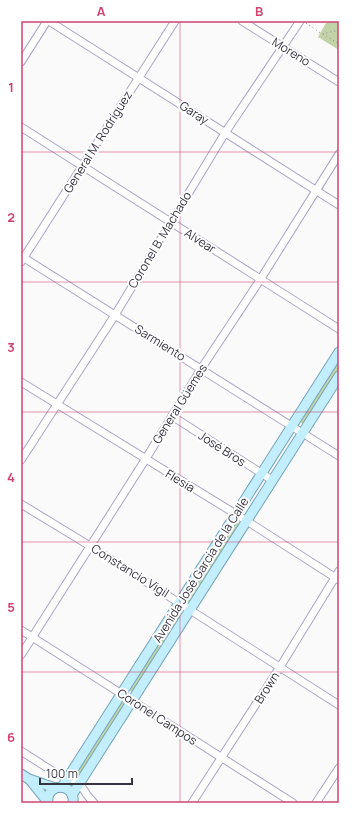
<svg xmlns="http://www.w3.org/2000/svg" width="360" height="824" font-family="Manrope,sans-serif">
<rect width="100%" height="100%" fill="#fafafa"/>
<g fill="#c2d3a7">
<path d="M327 21H339V50L318 37Z"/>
<path d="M339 359V370L305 425 300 422Z"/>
<path d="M236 522 241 525 191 604 187 601Z"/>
<path d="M179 611 184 614 134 693 129 690Z"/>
<path d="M122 700 127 704 79 778 74 775Z"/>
</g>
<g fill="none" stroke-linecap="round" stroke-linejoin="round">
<g stroke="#aaa4c6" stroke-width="9">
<g id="minor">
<path d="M49 21 339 205"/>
<path d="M242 21 339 82"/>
<path d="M21 62 47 21"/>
<path d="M21 127 339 329"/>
<path d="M21 256 339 456"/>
<path d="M21 262 175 21"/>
<path d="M21 382 247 521 339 580"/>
<path d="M172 416 272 480"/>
<path d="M21 460 115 315 225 133 300 21"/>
<path d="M21 504 90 546 339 705"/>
<path d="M21 630 293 803"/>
<path d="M21 655 145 460 201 369 260 280 339 154"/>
<path d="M21 751 57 774 68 777 80 784 87 795 94 803"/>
<path d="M192 803 280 667 339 571"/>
<path d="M316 803 339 768"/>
</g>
</g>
<g stroke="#76a5bb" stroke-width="11">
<g id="major">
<path d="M21 774 29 779 55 788"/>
<path d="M30 780 47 801"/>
<path d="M62 787 339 352"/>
<path d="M72 795 339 376"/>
<path d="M48 803C45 782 76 782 73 803"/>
</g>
</g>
<g stroke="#8f8d95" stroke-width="1" stroke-dasharray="1 3" stroke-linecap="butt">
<path d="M306 23 322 34 339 30"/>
<path d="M323 34 339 44"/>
</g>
<use href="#minor" stroke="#fff" stroke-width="7"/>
<use href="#major" stroke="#c2eefe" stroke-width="9"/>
</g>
<path fill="none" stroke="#d04370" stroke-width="1" stroke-opacity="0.55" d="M180 21V803M21 152H339M21 282H339M21 412H339M21 542H339M21 672H339"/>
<g text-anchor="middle" stroke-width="4" stroke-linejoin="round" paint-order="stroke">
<g font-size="12" fill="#363341" stroke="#fff">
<text transform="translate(291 52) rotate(32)" y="4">Moreno</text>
<text transform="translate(194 113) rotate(33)" y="4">Garay</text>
<text transform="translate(98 142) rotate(-58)" y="4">General M. Rodríguez</text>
<text transform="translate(160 240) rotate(-59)" y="4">Coronel B. Machado</text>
<text transform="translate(200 241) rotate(33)" y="4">Alvear</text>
<text transform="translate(160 343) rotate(32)" y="4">Sarmiento</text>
<text transform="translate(180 404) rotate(-58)" y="4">General Güemes</text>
<text transform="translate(222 449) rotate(33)" y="4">José Bros</text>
<text transform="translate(180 481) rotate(31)" y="4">Flesia</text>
<text transform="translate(201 570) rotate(-58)" y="4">Avenida José García de la Calle</text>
<text transform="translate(130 571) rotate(32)" y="4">Constancio Vigil</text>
<text transform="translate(267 688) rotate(-57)" y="4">Brown</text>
<text transform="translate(157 717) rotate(33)" y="4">Coronel Campos</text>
</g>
</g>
<rect width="360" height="824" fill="none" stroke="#ffffff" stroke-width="44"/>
<path d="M40 778v6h92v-6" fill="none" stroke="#363341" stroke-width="2"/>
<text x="46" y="778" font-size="12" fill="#363341" stroke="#ffffff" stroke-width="3" paint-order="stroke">100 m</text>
<rect x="22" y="22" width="316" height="780" fill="none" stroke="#d04370" stroke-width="1.5"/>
<g font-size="13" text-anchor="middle" font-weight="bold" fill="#d04370">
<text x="101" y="16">A</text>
<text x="259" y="16">B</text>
<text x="11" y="92">1</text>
<text x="11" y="222">2</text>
<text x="11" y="352">3</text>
<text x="11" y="482">4</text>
<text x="11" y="612">5</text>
<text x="11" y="742">6</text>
</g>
</svg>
